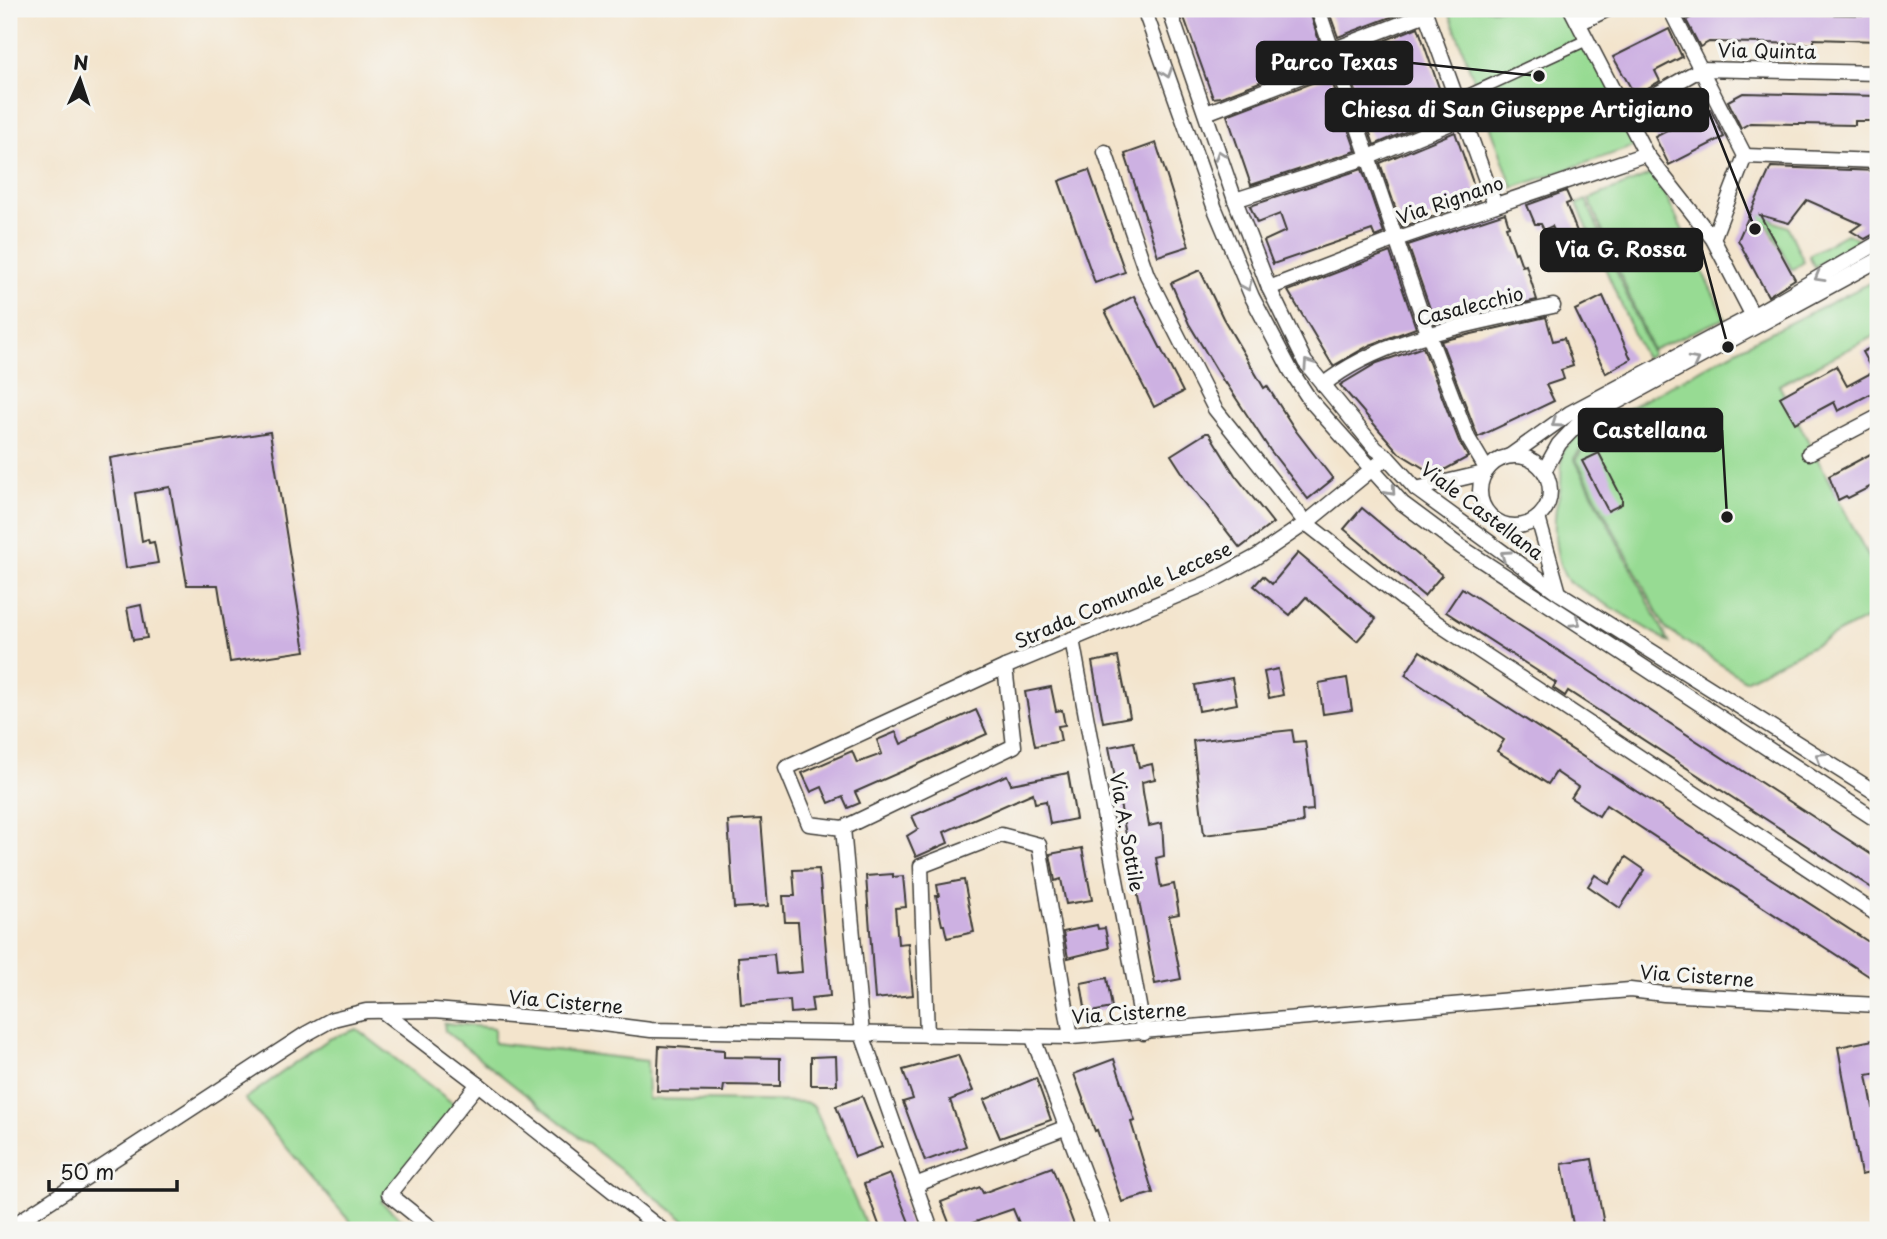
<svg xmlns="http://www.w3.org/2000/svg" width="1887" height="1239" font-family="'Playpen Sans',sans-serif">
<rect width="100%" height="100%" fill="#f6f6f2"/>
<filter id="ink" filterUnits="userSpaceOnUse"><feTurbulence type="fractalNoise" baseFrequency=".0143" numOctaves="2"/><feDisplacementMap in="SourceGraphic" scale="14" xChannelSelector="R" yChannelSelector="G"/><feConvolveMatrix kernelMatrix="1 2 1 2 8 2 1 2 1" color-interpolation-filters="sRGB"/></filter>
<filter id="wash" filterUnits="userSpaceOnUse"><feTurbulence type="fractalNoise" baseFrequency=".00686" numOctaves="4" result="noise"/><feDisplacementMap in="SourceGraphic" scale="28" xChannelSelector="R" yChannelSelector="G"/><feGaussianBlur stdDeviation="1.57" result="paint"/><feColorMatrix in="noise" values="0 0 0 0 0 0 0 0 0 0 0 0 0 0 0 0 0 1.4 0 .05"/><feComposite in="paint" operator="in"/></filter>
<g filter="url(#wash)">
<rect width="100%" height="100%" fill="#f3e4cc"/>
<g fill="#97db93" stroke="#5a7c58" stroke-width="2">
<path d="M1448 9H1571L1641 144 1513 188Z"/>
<path d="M1655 173 1725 318 1652 350 1589 199Z"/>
<path d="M1586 200 1652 354 1645 359 1577 204Z"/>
<path d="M1764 209 1775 222 1788 227 1804 262 1792 270 1768 225 1755 226Z"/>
<path d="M1848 233 1860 240 1814 267 1809 255Z"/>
<path d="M1878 279V334L1779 385 1878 575V613L1745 680 1666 629 1576 459 1601 423 1755 340Z"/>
<path d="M1599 423 1574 458 1669 642 1569 582C1555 565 1553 529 1556 508 1558 499 1561 490 1561 481 1562 471 1559 459 1564 449 1572 436 1586 430 1599 423Z"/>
<path d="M444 1023 494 1028V1043L647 1061 648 1099 805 1102 814 1106 868 1230H697L445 1031Z"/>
<path d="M357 1029 455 1105 381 1202 415 1230H357L245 1099 329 1039Z"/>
</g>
<g id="blocks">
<g fill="#cdb1e2">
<path d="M1181 9H1309L1324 57 1221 97 1213 98Z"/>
<path d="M1328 9H1412L1338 37Z"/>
<path d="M1709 9H1723V13L1784 14V9H1815V14L1878 15V41L1814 39V44L1709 42 1700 47 1686 20Z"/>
<path d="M1418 27 1448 114 1374 145 1347 65 1379 52 1376 44Z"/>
<path d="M1669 29 1682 57 1655 71 1660 81 1635 95 1613 57Z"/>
<path d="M1330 76 1356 151 1251 185 1227 115Z"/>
<path d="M1743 93 1878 96V121H1855V125L1750 123 1741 128 1728 101Z"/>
<path d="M1710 109 1724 137 1669 165 1655 137Z"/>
<path d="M1455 132 1479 200 1402 227 1380 163Z"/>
<path d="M1156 143 1189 246 1158 256 1125 154Z"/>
<path d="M1771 167 1878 171V232L1865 239 1851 231 1861 224 1807 200 1789 223 1760 215 1795 279 1768 296 1738 240Z"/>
<path d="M1362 169 1384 233 1375 237 1372 230 1273 264 1264 241 1286 231 1280 214 1257 223 1250 206Z"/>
<path d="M1089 170 1125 272 1095 283 1059 181Z"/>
<path d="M1566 191 1571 202 1566 204 1580 239 1585 236 1595 260 1575 270 1559 236 1557 237 1552 226 1544 230 1541 224H1535L1527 205Z"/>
<path d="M1505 213 1509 226 1506 227 1515 253 1517 252 1522 266 1526 265 1537 300 1435 323 1408 245Z"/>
<path d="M1390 252 1416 328 1370 345 1333 366 1288 291Z"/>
<path d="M1200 270 1223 318 1264 388 1267 386 1296 431 1333 479 1308 499 1270 450 1226 383 1225 384 1189 324 1171 283Z"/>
<path d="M1134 296 1183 392 1154 407 1105 311Z"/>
<path d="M1603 296 1631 359 1606 373 1575 310Z"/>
<path d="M1546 317 1553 341 1564 338 1573 366 1561 370 1564 379 1546 385 1554 401 1478 437 1441 341Z"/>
<path d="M1878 344V390L1838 411 1834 402 1795 423 1780 397 1836 366 1847 386 1873 372 1862 352Z"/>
<path d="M1423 347 1459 441 1468 457 1435 475 1399 453 1340 385 1377 363Z"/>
<path d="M270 432 305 651 230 662 218 585H187L170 487 135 493 142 541 148 539 149 543 154 542 158 563 126 568 110 458Z"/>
<path d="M1206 433H1209L1235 475 1273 523 1240 548 1187 480 1171 455Z"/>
<path d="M1878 450V483L1848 498 1846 496 1838 500 1829 476Z"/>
<path d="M1599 453 1622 498V504L1608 511 1582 461Z"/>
<path d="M1362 508 1442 575 1424 596 1344 529Z"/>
<path d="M1298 553 1376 619 1357 641 1306 597 1290 615 1254 586 1263 576 1272 584Z"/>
<path d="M1462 588 1878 859V892L1568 691 1565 696 1553 688 1556 683 1446 612Z"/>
<path d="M141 605 147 638 133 640 127 608Z"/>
<path d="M1420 651 1878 948V982L1606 805 1599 816 1571 798 1578 787 1556 772 1548 784 1497 751 1504 740 1405 675Z"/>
<path d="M1118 657 1130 717 1103 722 1092 662Z"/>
<path d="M1278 669 1283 695 1269 698 1264 672Z"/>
<path d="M1232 678 1237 704 1199 711 1195 685Z"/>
<path d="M1347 678 1352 710 1323 714 1319 683Z"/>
<path d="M1051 687 1056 711 1062 710 1065 725 1058 726 1061 741 1035 746 1025 692Z"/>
<path d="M976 710 987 734 855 792 860 803 848 808 843 797 829 803 822 787 811 792 802 773 852 751 857 763 882 754 877 740 896 732 901 744Z"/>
<path d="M1292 730 1294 742 1305 741 1312 791 1313 810 1302 811 1303 823 1204 835 1193 741Z"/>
<path d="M1134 742 1139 767 1152 764 1155 779 1142 782 1143 792 1149 826 1162 823 1164 856 1156 858 1161 887 1174 884 1179 914 1169 916 1181 979 1155 984 1109 747Z"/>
<path d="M1068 773 1076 819 1050 824 1046 801 1035 803 1033 793 944 832 948 843 916 857 907 836 918 829 912 816 1007 775 1011 784Z"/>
<path d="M761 819 768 906 734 908 728 821Z"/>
<path d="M1082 848 1092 900 1066 904 1061 879 1055 881 1050 854Z"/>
<path d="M1626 857 1645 870 1620 908 1588 886 1595 875 1609 884Z"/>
<path d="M819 869 830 996 811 998 813 1011 791 1013 790 1000 741 1004 738 957 774 954 776 974 802 972 798 922H785L783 896H795L793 870Z"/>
<path d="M893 874V877L903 876 906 907 895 908 898 944 908 943 913 995 875 999 866 876Z"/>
<path d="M964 880 974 932 947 938 944 925H942L936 896H939L937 885Z"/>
<path d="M1097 925 1098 929 1105 928 1109 948 1068 958 1063 932Z"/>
<path d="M1107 978 1112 1008 1086 1013 1081 983Z"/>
<path d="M1878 1039V1073L1867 1075 1878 1134V1156L1872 1160 1874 1172 1861 1175 1838 1047Z"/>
<path d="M659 1046 724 1050V1057L780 1058V1086L724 1085 723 1092 657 1091Z"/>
<path d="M958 1055 973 1091 950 1100 966 1146 925 1161 903 1102 913 1099 903 1070Z"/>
<path d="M836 1056 837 1085H811V1057Z"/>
<path d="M1114 1059 1135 1121 1131 1122 1153 1193 1122 1202 1097 1130 1095 1131 1074 1074Z"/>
<path d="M1036 1078 1051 1120 1000 1138 984 1100Z"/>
<path d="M862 1096 882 1147 855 1157 836 1106Z"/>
<path d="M1592 1159 1605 1230H1574L1562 1164Z"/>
<path d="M1052 1167 1076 1230H1022L1013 1209 952 1230 941 1202 980 1187 983 1193Z"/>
<path d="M890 1174 910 1225 896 1230H881L864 1184Z"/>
</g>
</g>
</g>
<g filter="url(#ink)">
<use href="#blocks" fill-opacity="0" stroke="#3c3a36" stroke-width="2"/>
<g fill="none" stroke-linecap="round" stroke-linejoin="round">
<g stroke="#3c3a36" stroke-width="13">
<path id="pedestrian" d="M1457 100 1587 40"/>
</g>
<g stroke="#3c3a36" stroke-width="17">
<g id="minor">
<path d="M1144 9 1215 209 1252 297 1291 371 1310 400 1402 503 1461 547 1878 821"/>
<path d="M1169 9 1235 200 1269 288 1305 362 1376 449 1387 457 1416 489 1559 593 1878 794"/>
<path d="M1318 9 1332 50"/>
<path d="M1424 9 1495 205"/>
<path d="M1571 9 1646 154 1713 239 1756 322"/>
<path d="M1670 9 1745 156 1713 239"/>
<path d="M1579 23 1608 9"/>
<path d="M1336 63 1428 333 1468 438 1487 470"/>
<path d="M1625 112 1701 69 1878 73"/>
<path d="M1206 113 1336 63 1332 50 1426 14"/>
<path d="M1105 152 1147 275 1215 409 1306 523 1416 609 1878 915"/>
<path d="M1745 156 1878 161"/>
<path d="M1235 200 1369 157 1463 118"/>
<path d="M1269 288 1396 239 1646 154"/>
<path d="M1323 385C1382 336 1479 323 1553 306"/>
<path d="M1809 453 1878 417"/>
<circle cx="1515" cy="491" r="35"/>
<path d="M1510 456 1570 413 1754 315 1878 243"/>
<path d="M1544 471 1559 444 1580 422 1878 260"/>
<path d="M1416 489 1484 473"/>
<path d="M1538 518 1559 593"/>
<path d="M1072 639 1144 1033"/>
<path d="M843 828 1014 746 1005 667"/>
<path d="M382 1011 478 1084 662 1230"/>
<path d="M927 1035 921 866 1001 835 1039 845 1071 1037"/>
<path d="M1033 1038 1105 1230"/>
<path d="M915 1185 1067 1127"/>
<path d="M9 1228 304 1035 333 1019 366 1011 434 1010 587 1022 651 1030 1071 1037 1630 990 1664 994 1878 1005"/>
<path d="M434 1230 389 1194 478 1084"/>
<path d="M931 1230 862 1034 843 828 809 824 786 768 1005 667 1210 582 1256 557 1306 523 1387 457"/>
</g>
</g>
<use href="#pedestrian" stroke="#fff" stroke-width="10"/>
<use href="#minor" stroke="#fff" stroke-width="14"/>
</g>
<defs><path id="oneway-chevron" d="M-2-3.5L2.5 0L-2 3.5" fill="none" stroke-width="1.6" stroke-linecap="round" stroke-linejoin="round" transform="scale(1.75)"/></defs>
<g stroke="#999">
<use href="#oneway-chevron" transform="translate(1167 73) rotate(71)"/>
<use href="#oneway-chevron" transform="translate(1220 155) rotate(-109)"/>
<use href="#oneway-chevron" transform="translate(1819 277) rotate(150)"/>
<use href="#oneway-chevron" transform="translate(1247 286) rotate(67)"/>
<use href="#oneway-chevron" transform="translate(1694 361) rotate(-28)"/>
<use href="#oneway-chevron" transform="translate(1308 364) rotate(-124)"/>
<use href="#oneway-chevron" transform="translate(1556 423) rotate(145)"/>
<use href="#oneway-chevron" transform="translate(1391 491) rotate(48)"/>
<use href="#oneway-chevron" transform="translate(1505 555) rotate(-145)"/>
<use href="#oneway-chevron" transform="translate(1576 622) rotate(33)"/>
<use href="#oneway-chevron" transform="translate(1820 757) rotate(-148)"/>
</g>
</g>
<g text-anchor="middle" stroke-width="7" stroke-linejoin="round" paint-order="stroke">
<g font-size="19" fill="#1c1c1c" stroke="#f6f6f2">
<text transform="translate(1767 51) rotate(1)" y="7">Via Quinta</text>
<text transform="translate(1450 200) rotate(-19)" y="7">Via Rignano</text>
<text transform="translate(1470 306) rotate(-14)" y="7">Casalecchio</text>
<text transform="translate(1482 511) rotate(37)" y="7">Viale Castellana</text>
<text transform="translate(1123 595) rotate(-24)" y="7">Strada Comunale Leccese</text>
<text transform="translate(1127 832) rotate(80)" y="7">Via A. Sottile</text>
<text transform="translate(1697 976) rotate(4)" y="7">Via Cisterne</text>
<text transform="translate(566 1002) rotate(5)" y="7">Via Cisterne</text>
<text transform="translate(1129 1013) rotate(-4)" y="7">Via Cisterne</text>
</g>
</g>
<path fill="none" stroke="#1c1c1c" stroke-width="2.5" d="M1539 76L1412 63M1755 229L1708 110M1728 347L1702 250M1727 517L1722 430"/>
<g fill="#1c1c1c" stroke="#f6f6f2" stroke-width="2.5">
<circle cx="1539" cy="76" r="7"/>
<circle cx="1755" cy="229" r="7"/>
<circle cx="1728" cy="347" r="7"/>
<circle cx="1727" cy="517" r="7"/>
</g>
<g fill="#1c1c1c" stroke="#1c1c1c" stroke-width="2.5">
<rect x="1257" y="42" width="155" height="42" rx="7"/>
<rect x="1326" y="89" width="382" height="42" rx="7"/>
<rect x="1541" y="229" width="161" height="42" rx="7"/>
<rect x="1579" y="409" width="143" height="42" rx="7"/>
</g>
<g font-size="21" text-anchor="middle" font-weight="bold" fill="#fff">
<text x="1334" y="70">Parco Texas</text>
<text x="1517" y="117">Chiesa di San Giuseppe Artigiano</text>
<text x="1621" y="257">Via G. Rossa</text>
<text x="1650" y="438">Castellana</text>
</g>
<rect width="1887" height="1239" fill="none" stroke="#f6f6f2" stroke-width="35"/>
<g transform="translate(80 80) rotate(3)" stroke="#f6f6f2" stroke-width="5" paint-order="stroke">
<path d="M0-5L12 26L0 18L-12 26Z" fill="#1c1c1c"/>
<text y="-10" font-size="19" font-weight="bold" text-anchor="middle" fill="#1c1c1c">N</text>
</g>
<path d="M49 1180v10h128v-10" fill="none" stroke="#1c1c1c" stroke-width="3.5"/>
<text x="60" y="1180" font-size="21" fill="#1c1c1c" stroke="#f6f6f2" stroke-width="5" paint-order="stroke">50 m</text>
</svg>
